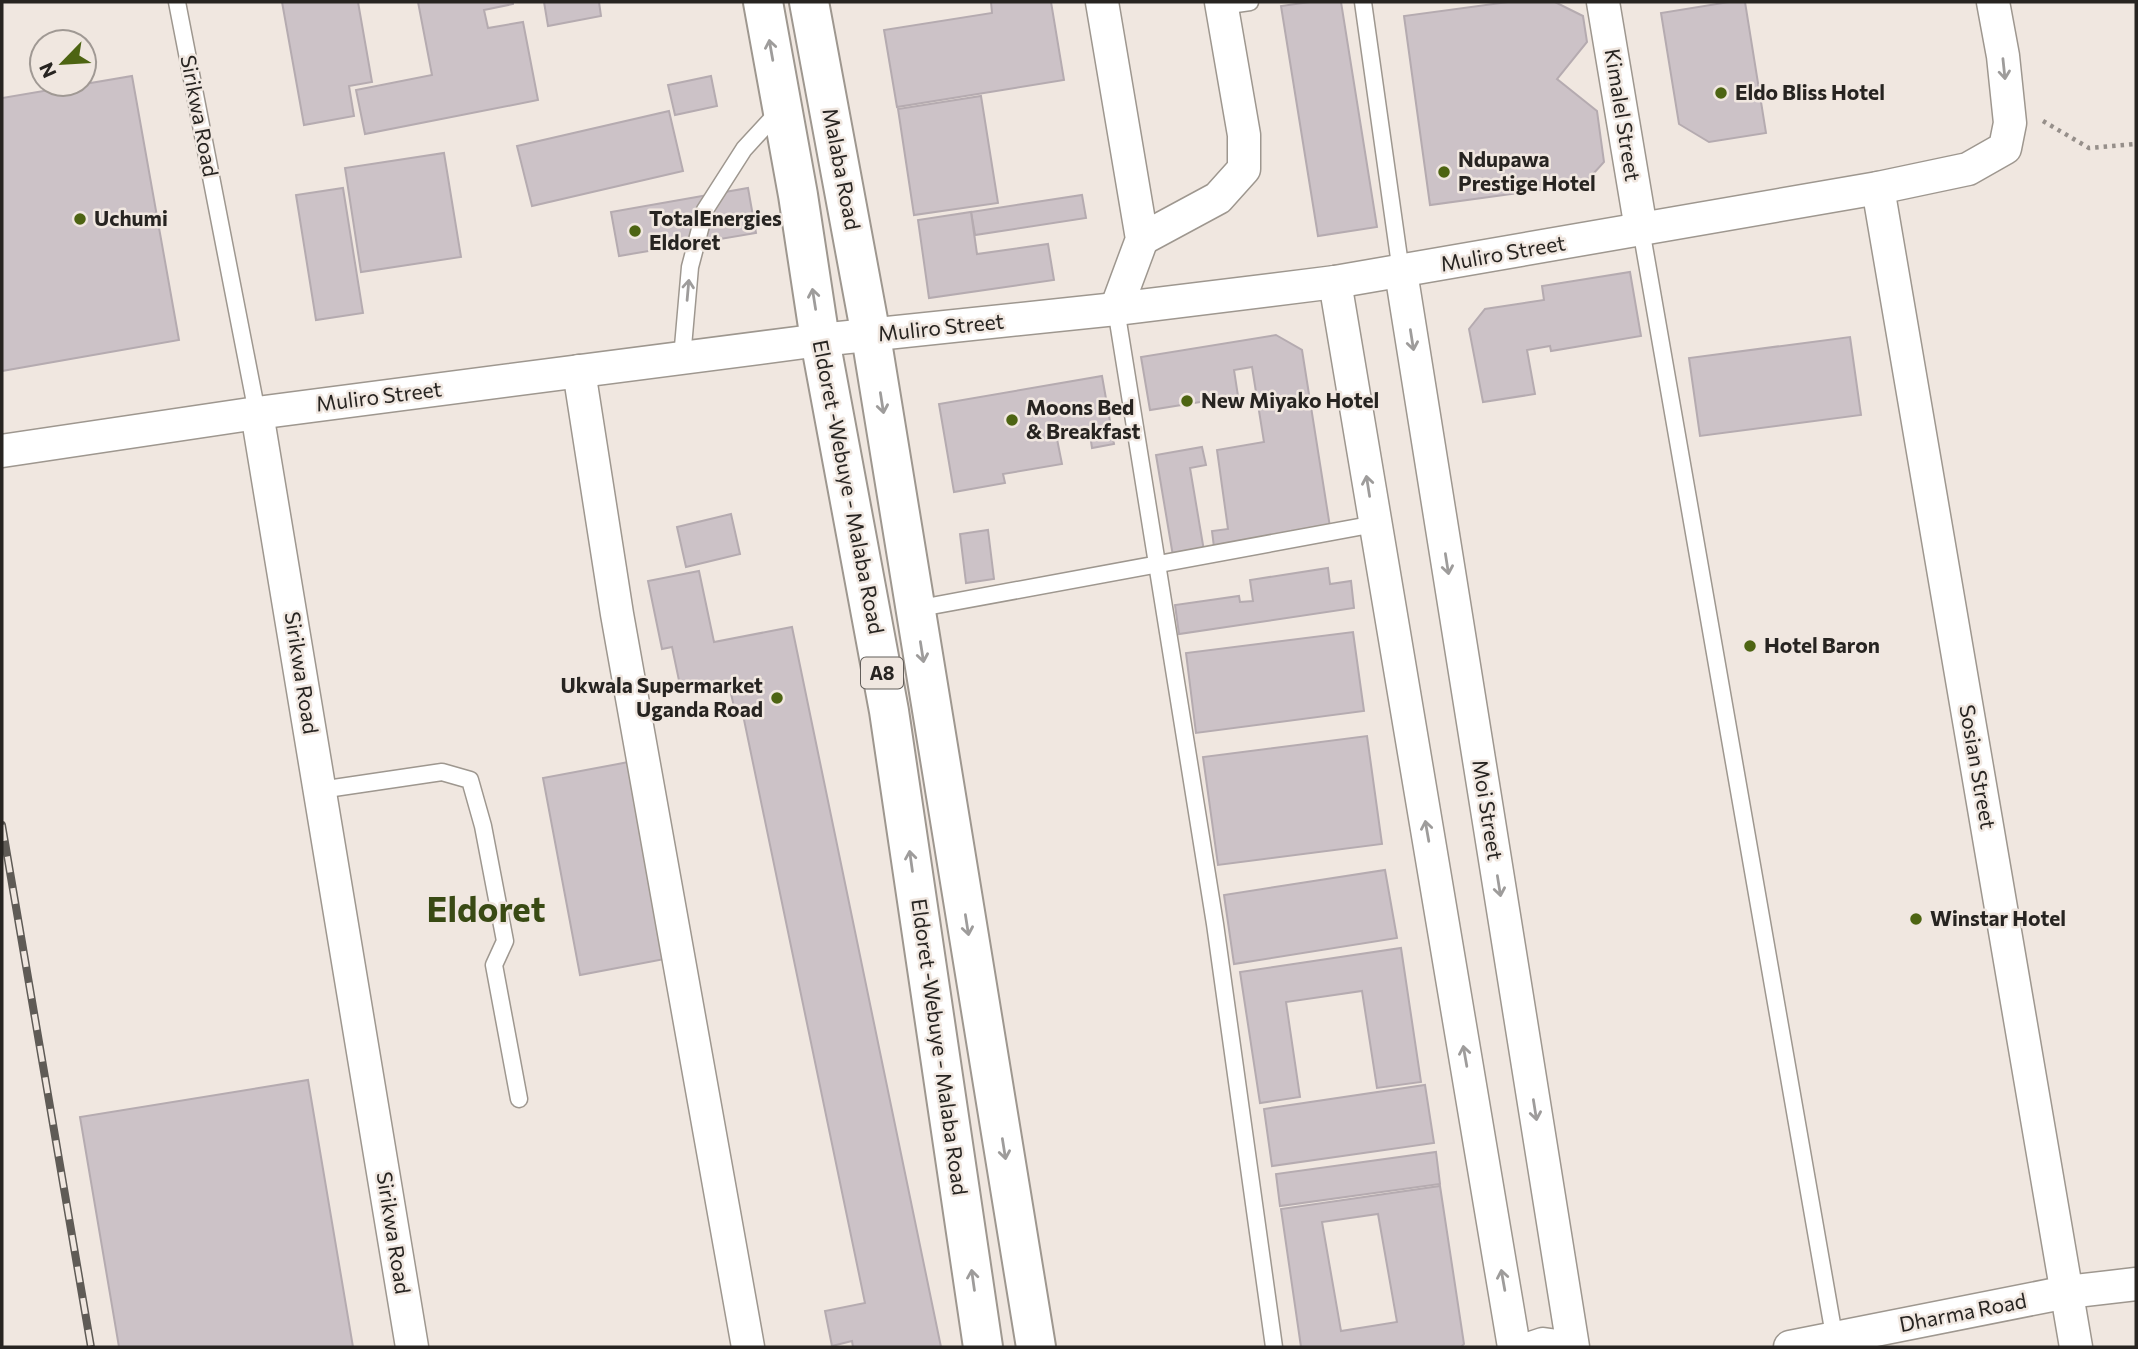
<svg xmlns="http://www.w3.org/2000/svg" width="2138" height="1349" font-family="Commissioner,sans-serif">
<rect width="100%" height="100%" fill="#f0e7e0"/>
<g fill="#ccc2c7" stroke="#b5abb0" stroke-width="2" fill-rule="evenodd">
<path d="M282 2H358L372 82 349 86 354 116 304 125Z"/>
<path d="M418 2H513V4L484 10 488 28 523 22 538 100 365 134 356 90 432 75Z"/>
<path d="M544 2H599L601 16 548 26Z"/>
<path d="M991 2H1051L1064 80 897 107 884 30 992 13Z"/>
<path d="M1310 2H1341L1377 227 1318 236 1281 6Z"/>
<path d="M1508 2H1555L1583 16 1587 42 1557 79 1597 111 1604 162 1584 184 1430 205 1404 16Z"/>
<path d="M1729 2H1745L1766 133 1709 142 1679 124 1661 13Z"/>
<path d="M132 76 179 340 2 371V98Z"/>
<path d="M711 76 717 106 675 115 668 85Z"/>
<path d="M981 96 998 203 914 215 898 109Z"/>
<path d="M669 111 683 171 532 206 517 146Z"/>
<path d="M444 153 461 257 361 272 345 168Z"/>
<path d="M343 188 363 313 316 320 296 195Z"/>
<path d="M748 188 756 233 619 256 611 212Z"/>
<path d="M1082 195 1086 218 975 235 971 212Z"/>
<path d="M971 212 977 254 1048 244 1054 280 929 298 918 220Z"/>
<path d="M1630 272 1641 336 1551 351 1550 346 1527 350 1535 394 1483 402 1469 329 1485 309 1544 300 1542 286Z"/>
<path d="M1276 335 1302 350 1330 527 1214 547 1212 531 1228 529 1217 450 1264 442 1252 367 1234 370 1238 396 1150 410 1141 357Z"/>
<path d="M1850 337 1861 415 1700 436 1689 358Z"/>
<path d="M1102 376 1114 444 1092 448 1089 428 1056 434 1062 464 1003 474 1005 483 954 492 939 404Z"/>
<path d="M1202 447 1206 465 1190 468 1204 551 1173 556 1156 455Z"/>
<path d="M731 514 740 554 686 567 677 527Z"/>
<path d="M988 530 994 579 966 583 960 534Z"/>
<path d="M1328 568 1330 584 1351 581 1354 608 1179 634 1175 605 1239 596 1240 602 1253 601 1250 580Z"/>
<path d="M699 571 714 642 792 627 941 1347H853L852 1341 832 1346 825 1311 865 1303 742 710 735 711 728 681 681 690 672 647 662 649 648 581Z"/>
<path d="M1353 632 1364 711 1196 733 1186 653Z"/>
<path d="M1367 736 1382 844 1218 865 1203 757Z"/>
<path d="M634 761 670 958 580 975 543 778Z"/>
<path d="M1385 870 1397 938 1234 964 1224 895Z"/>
<path d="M1401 948 1421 1082 1377 1088 1362 991 1286 1002 1300 1097 1260 1103 1240 972Z"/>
<path d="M308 1080 353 1347H119L80 1117Z"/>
<path d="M1425 1085 1434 1143 1272 1166 1264 1109Z"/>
<path d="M1436 1152 1440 1184 1280 1206 1276 1174Z"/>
<path d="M1440 1186 1464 1344 1461 1347H1301L1281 1209ZM1378 1214 1397 1322 1341 1331 1322 1222Z"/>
</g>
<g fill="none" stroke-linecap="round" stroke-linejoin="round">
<g stroke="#9e978f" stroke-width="19">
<g id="lane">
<path d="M177 2 257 413"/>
<path d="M1363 2 1401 272"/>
<path d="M1222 6 1250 2"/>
<path d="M1641 229 1835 1341"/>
<path d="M1116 309 1215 924 1274 1347"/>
<path d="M682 358 690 267 705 210 744 149 779 111"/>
<path d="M915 609 1375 524"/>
<path d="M320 790 442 772 470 780 483 826 505 941 494 965 519 1099"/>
</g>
</g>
<g stroke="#9e978f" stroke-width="35">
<g id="street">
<path d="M1102 2 1142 239 1116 309"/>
<path d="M1603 2 1641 229"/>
<path d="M1878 188 2076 1347"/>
<path d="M1142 239 1218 198 1244 169V135L1221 2"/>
<path d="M1401 272 1573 1347"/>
<path d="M1335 282 1514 1347"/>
<path d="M579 371 617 614 748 1347"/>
<path d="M257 413 412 1347"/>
<path d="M2 451 257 413 820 340 1116 309 1335 282 1878 188 1968 169 2005 148 2010 123 2003 56 1993 2"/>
<path d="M1534 1347 1543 1344 1565 1347"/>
<path d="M1790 1347 2067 1292 2136 1284"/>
</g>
</g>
<g stroke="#9e978f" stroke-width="42">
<g id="highway">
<path d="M763 2 798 195 820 340 889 711 983 1347"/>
<path d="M809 2 871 336 1036 1347"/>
</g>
</g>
<path stroke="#968f8a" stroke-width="4.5" stroke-dasharray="3.5 5" stroke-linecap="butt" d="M2043 121 2089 148 2136 144"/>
<use href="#lane" stroke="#fff" stroke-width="16"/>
<use href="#street" stroke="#fff" stroke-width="32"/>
<use href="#highway" stroke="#fff" stroke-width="38"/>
<g stroke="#5f5b56" stroke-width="8">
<path id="rail" d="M2 825 91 1347"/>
</g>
<use href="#rail" stroke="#f0e7e0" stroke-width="5" stroke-dasharray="16" stroke-linecap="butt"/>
</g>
<defs><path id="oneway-shaft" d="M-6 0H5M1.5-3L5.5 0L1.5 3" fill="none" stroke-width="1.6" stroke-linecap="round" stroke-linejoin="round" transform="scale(1.75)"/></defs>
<g stroke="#9e9c9b">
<use href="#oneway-shaft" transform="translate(771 50) rotate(-100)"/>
<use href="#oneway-shaft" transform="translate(2004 69) rotate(84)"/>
<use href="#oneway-shaft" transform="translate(688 290) rotate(-85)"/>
<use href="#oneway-shaft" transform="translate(814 299) rotate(-99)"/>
<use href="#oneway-shaft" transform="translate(1412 340) rotate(81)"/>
<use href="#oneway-shaft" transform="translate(882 403) rotate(81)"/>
<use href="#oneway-shaft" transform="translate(1368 486) rotate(-99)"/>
<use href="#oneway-shaft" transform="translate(1447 564) rotate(81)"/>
<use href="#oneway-shaft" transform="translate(922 652) rotate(81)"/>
<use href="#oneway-shaft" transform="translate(1427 831) rotate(-100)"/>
<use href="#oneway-shaft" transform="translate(911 861) rotate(-98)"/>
<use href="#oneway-shaft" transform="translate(1499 886) rotate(81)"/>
<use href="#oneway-shaft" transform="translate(967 925) rotate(81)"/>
<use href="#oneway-shaft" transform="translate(1465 1056) rotate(-100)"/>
<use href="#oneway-shaft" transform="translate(1535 1110) rotate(81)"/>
<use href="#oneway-shaft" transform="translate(1004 1149) rotate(81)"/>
<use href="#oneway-shaft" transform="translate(973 1280) rotate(-98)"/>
<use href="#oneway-shaft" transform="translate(1503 1280) rotate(-100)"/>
</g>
<g fill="#4d6412" stroke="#f0e7e0" stroke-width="2.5">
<circle cx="1721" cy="93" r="7"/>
<circle cx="1444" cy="172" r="7"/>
<circle cx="80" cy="219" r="7"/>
<circle cx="635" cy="231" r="7"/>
<circle cx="1187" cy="401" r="7"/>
<circle cx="1012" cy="420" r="7"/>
<circle cx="1750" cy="646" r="7"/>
<circle cx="777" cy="698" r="7"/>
<circle cx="1916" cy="919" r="7"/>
</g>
<g text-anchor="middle" stroke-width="5" stroke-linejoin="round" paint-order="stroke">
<rect fill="#f0e7e0" stroke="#635e5a" stroke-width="2" x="861" y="657.5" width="42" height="31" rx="5"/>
<g font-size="19" font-weight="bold" fill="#272421">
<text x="882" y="680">A8</text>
</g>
<g font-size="21" font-weight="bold" fill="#272421" stroke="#f0e7e0" text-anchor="start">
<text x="1735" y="100">Eldo Bliss Hotel</text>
<text x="1458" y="167">Ndupawa<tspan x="1458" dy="24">Prestige Hotel</tspan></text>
<text x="94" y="226">Uchumi</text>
<text x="649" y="226">TotalEnergies<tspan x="649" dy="24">Eldoret</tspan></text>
<text x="1201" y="408">New Miyako Hotel</text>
<text x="1026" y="415">Moons Bed<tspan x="1026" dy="24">&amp; Breakfast</tspan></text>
<text x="1764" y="653">Hotel Baron</text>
<text x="763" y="693" text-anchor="end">Ukwala Supermarket<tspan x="763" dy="24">Uganda Road</tspan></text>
<text x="1930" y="926">Winstar Hotel</text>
</g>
<g font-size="21" fill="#272421" stroke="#f0e7e0">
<text transform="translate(1622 115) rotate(81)" y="7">Kimalel Street</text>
<text transform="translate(199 116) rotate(79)" y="7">Sirikwa Road</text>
<text transform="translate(841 169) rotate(79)" y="7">Malaba Road</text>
<text transform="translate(1503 254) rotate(-10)" y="7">Muliro Street</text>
<text transform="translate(941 328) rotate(-6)" y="7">Muliro Street</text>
<text transform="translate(379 397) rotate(-7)" y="7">Muliro Street</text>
<text transform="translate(848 487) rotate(79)" y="7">Eldoret -Webuye - Malaba Road</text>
<text transform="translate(301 673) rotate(81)" y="7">Sirikwa Road</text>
<text transform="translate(1977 767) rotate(80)" y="7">Sosian Street</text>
<text transform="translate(1487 810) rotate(81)" y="7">Moi Street</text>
<text transform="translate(939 1047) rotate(82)" y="7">Eldoret -Webuye - Malaba Road</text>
<text transform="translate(393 1233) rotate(81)" y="7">Sirikwa Road</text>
<text transform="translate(1963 1313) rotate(-11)" y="7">Dharma Road</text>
</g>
<g font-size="35" font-weight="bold" fill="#394a14" stroke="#f0e7e0">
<text x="486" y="922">Eldoret</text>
</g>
</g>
<rect width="2138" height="1349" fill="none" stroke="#272421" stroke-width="7"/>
<g transform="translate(63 63) rotate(245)"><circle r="33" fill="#f0e7e0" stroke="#a09994" stroke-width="2"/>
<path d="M0-5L12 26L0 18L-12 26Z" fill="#4d6412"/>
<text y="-10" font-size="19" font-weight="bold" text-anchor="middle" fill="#272421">N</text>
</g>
</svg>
